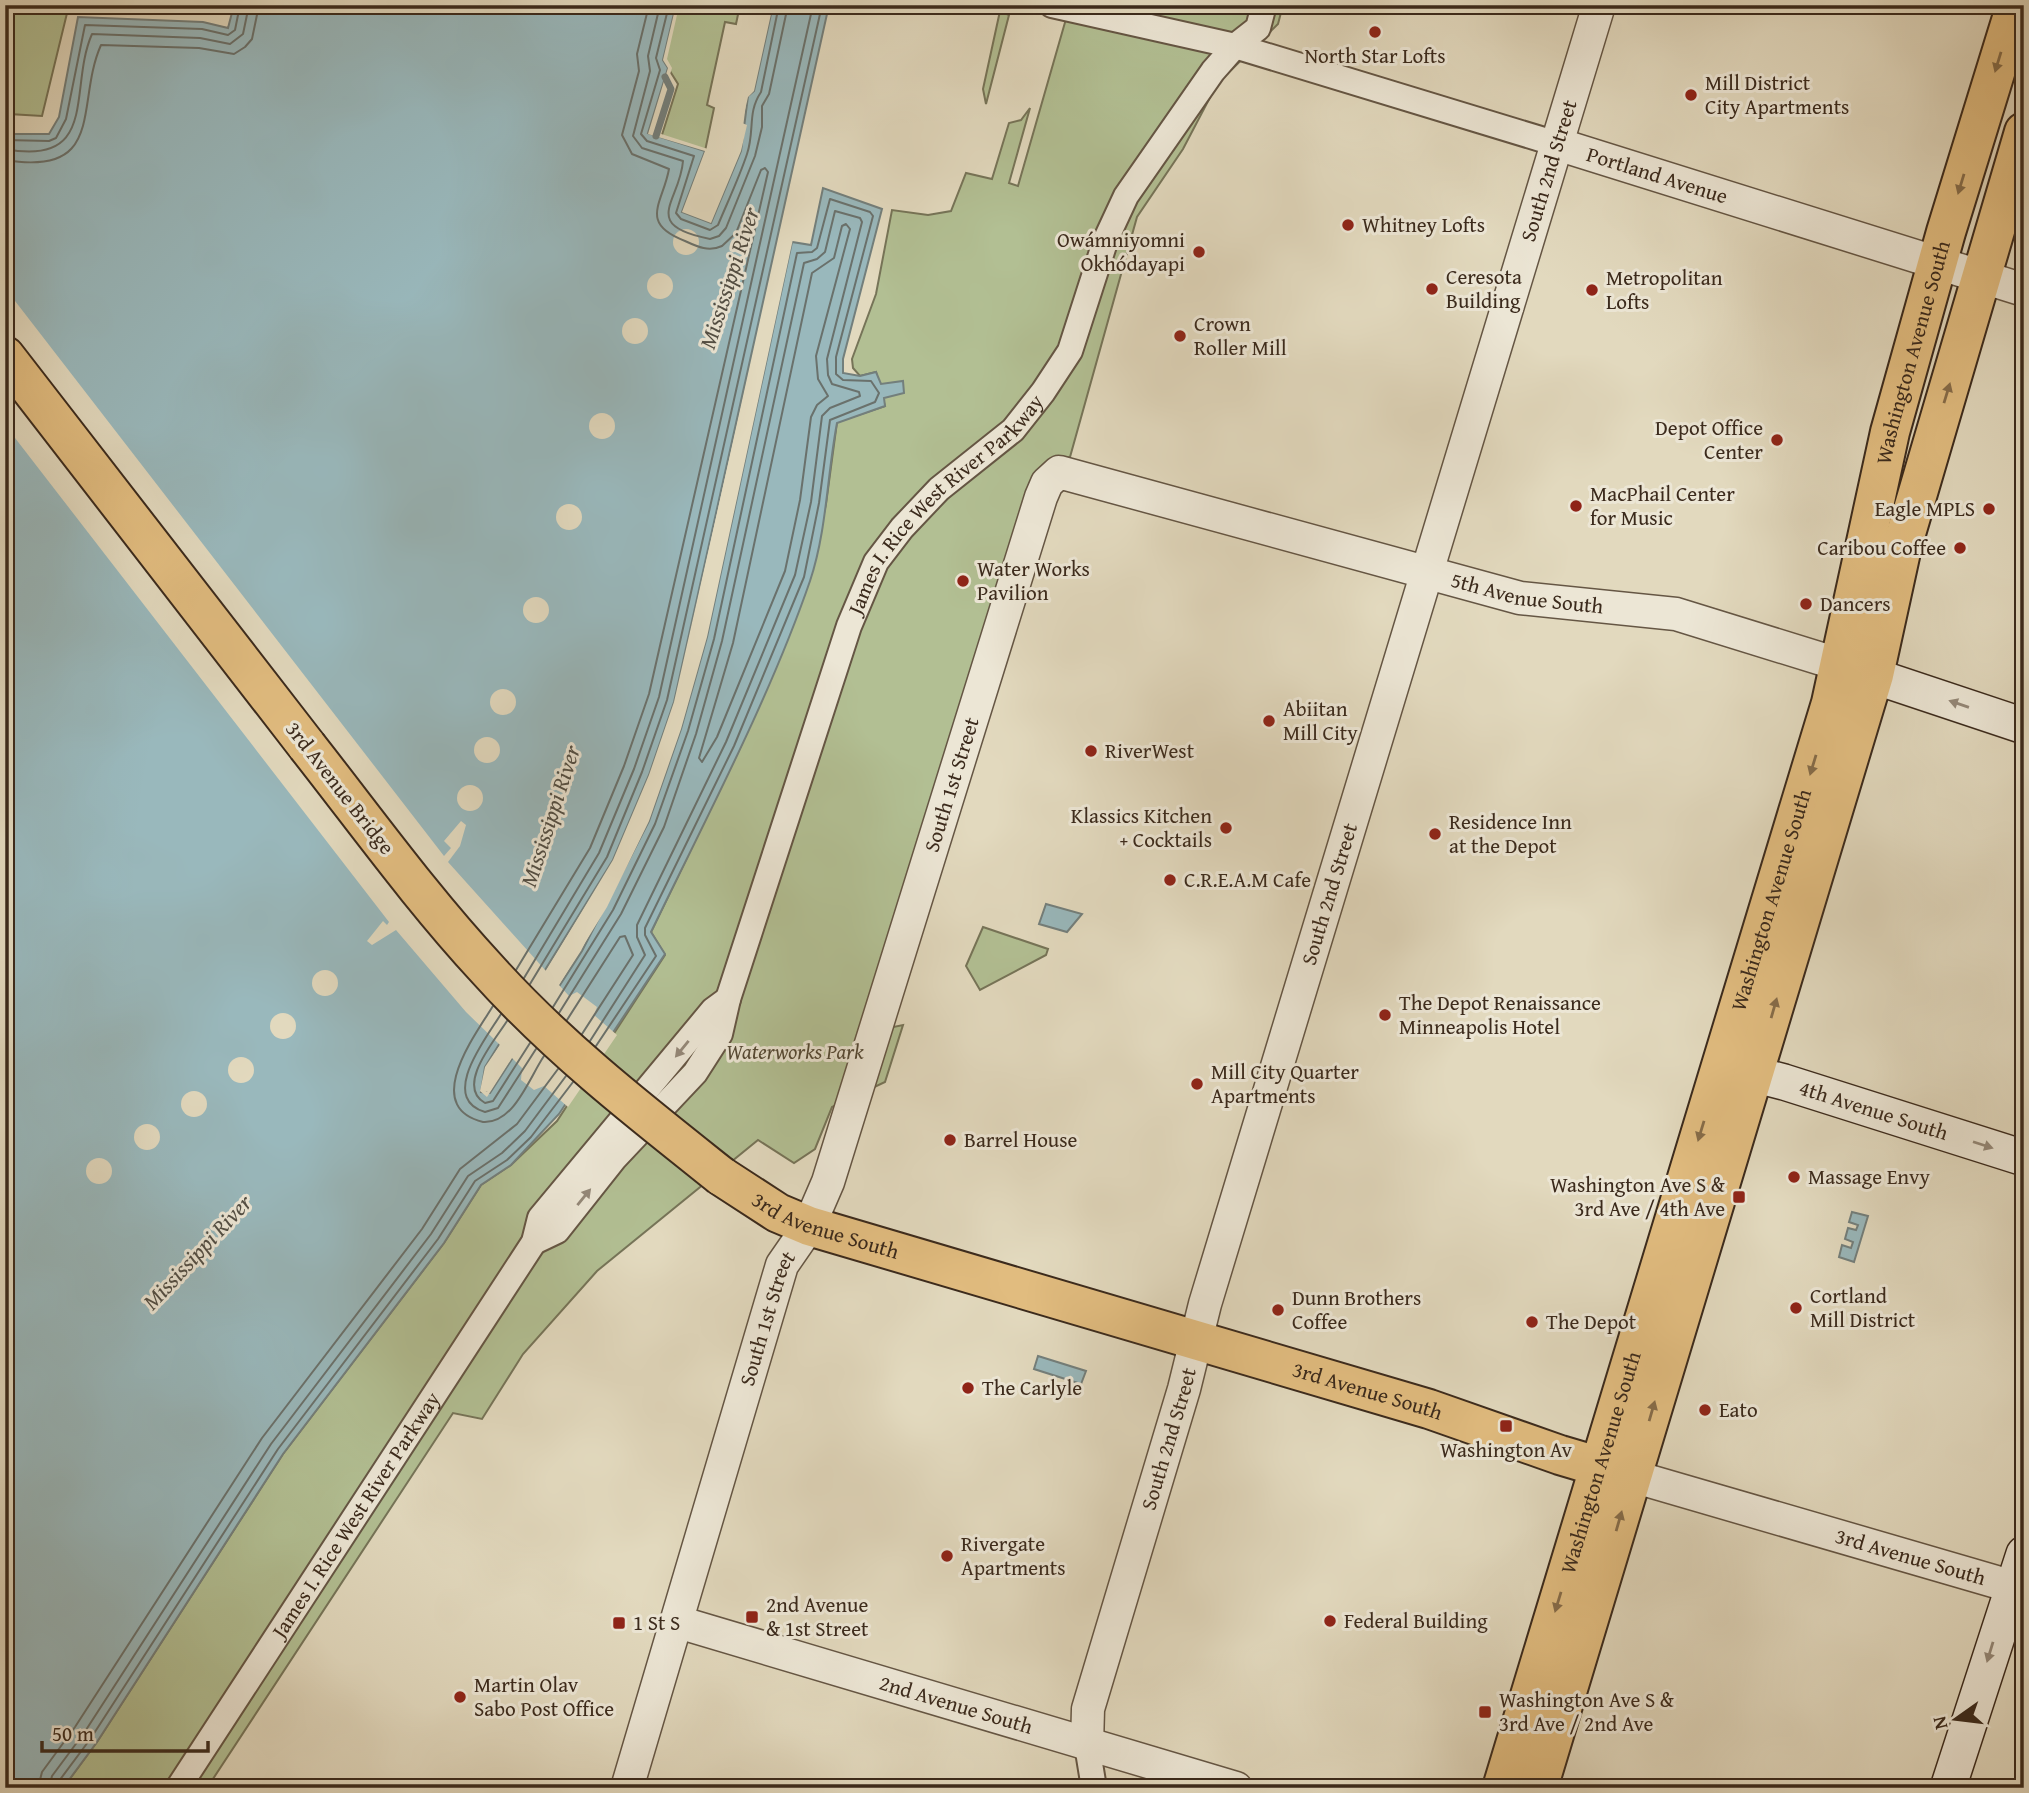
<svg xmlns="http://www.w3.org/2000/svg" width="2029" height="1793" font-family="'Gentium Book Plus',serif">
<rect width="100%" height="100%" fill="#e2d9be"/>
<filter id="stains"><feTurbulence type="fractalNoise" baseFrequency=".00286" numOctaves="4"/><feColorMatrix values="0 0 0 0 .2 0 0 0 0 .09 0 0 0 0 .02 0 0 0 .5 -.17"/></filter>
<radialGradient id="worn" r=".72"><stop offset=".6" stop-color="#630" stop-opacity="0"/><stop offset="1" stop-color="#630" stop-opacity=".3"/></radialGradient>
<g fill="#b2bf93" stroke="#767458" stroke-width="2">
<path d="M5 5H69L42 116 9 114Z"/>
<path d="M676 5H740L736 24 725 22 707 105 714 108 705 151 661 138 678 84 663 60Z"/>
<path d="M1070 5H1283L1278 24 1217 84 1183 149 1137 217 1070 457C1052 459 1042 465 1031 480L859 1034 903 1025 885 1082 832 1107 815 1149 794 1163 758 1140 597 1271 523 1354 482 1419 453 1413 207 1788H63L97 1742 283 1454 444 1243 481 1185 511 1165 557 1121 665 955 651 932 740 748 810 579 826 504 837 422 885 406 876 372 860 376 853 368 852 359 876 294 892 210 928 215 951 211 966 173 992 179 1009 123 1021 120 1030 108 1009 183 1018 186Z"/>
<path d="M1000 11 1009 15 986 104 983 89Z"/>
<path d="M983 927 1048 949 1046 955 980 990 966 966Z"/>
</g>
<g fill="#99b8bc" stroke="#737f7c" stroke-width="2">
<path d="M234 5H676L663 60 668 68 648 133 705 151 682 212 711 223 741 151 748 96 754 91 773 5H829L674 702 649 775 613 860 485 1067 481 1092 490 1093 582 951 649 821 681 729 707 637 792 242 811 245 823 188 882 209 843 359V373L860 376 876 372 881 384 903 381 904 393 884 398 885 406 837 423C827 475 827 530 810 581 769 700 706 818 651 932L665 954 559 1114 511 1165 481 1185 444 1243 283 1454 97 1742 63 1788H5V39L8 40 9 134H49L59 117 78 17 203 22 228 28Z"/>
<path d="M1046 904 1082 914 1067 932 1039 924Z"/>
<path d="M1852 1212 1868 1216 1854 1262 1839 1257 1842 1245 1851 1248 1853 1242 1845 1239 1848 1228 1856 1230 1858 1225 1849 1222Z"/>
<path d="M1038 1356 1086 1371 1081 1384 1034 1369Z"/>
</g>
<g fill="#e2d9be">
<path d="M676 5 679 6 667 59 672 68 652 131 708 149 687 210 709 219 737 150 744 95 751 89 769 5H773L754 91 748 97 742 123 747 125 741 151 711 223 682 212 705 151 648 134 668 68 663 60Z"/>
<path d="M793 179H797L688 664 664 742 616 862 489 1069 484 1090 487 1092 579 949 646 820 678 728 704 636 789 242 793 239 707 637 681 729 649 821 607 907 559 985 569 996 577 992 597 1007 594 1015 617 1035 568 1107 544 1086 534 1090 521 1080 522 1068 512 1058 487 1097 480 1091 485 1067 500 1045 466 1012 396 930 372 945 367 941 383 921 387 925 389 922 5 425V288L444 856 451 848 444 841 461 821 466 825 460 846 448 862 546 971 613 860 649 775 674 702Z"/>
<circle cx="686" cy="242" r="13"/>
<circle cx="660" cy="286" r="13"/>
<circle cx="635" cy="331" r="13"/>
<circle cx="602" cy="426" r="13"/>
<circle cx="569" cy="517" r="13"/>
<circle cx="536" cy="610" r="13"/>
<circle cx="503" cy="702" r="13"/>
<circle cx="487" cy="750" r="13"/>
<circle cx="470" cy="798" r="13"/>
<circle cx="325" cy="983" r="13"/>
<circle cx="283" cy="1026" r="13"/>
<circle cx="241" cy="1070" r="13"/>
<circle cx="194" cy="1104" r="13"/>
<circle cx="147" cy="1137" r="13"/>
<circle cx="99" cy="1171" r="13"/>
</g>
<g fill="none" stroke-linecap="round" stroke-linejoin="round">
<g stroke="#6a716c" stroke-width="2">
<path d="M660 5 648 56 650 71 633 136 642 148 683 161C680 202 639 225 710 239L719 236 726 228 755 156 762 127V106L769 94 788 5"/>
<path d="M669 5 656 58 660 70 641 134 647 141 694 156 676 213 681 219 710 230 718 225C728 201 739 178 747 154 755 130 747 113 761 92L779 5"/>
<path d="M5 140 49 141 56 138 66 119 85 25 202 29 228 35 235 30 240 5"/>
<path d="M5 149C100 167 68 88 92 34L200 38 230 44 243 34 249 5"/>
<path d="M5 160C107 177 75 103 101 45L199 48 234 54 245 47 252 39 259 5"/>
<path d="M846 224 850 229 816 356 818 379 828 396 817 405 811 417 800 500 785 571 717 737 702 762 699 758 733 643 812 273 834 258 842 226Z"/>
<path d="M516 970 590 848 624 766 649 694 768 172 765 168 761 170 736 233 722 246C709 252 698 247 685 241 638 223 663 203 669 169L632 154 622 135 639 71 637 54 649 5"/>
<path d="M524 978 599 853 634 769 659 697 813 5"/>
<path d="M530 984 607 857 642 772 667 700 822 5"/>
<path d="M493 1006C475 1035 421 1107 483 1122 514 1124 529 1078 544 1056"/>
<path d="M553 1007 613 910 655 824 688 731 714 639 797 253 812 252 817 248 830 199 870 212 873 216 836 357V374L843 380 871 381 879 393 875 402 830 420 819 503 804 577 734 746 645 928V935L656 956 596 1046"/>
<path d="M559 1013 621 914 664 827 696 734 722 641 804 263 817 259 825 252 835 211 860 218 862 222 827 359 828 375 832 384 859 392 860 396 830 408 822 416 811 502 795 575 726 742 637 925V937L645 955 590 1041"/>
<path d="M501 1014C487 1037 438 1098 485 1112L498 1108 536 1049"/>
<path d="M567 1020 620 937 625 936 633 955 582 1034"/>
<path d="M507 1021C495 1040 455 1086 485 1103L493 1101 530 1043"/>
<path d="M38 1788 42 1772 75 1727 262 1438 422 1229 460 1169 517 1124 558 1069"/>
<path d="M49 1788 52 1776 84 1733 271 1444 431 1234 468 1176 502 1153 525 1131 566 1076"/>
<path d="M58 1788 59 1781 91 1738 278 1449 438 1239 475 1181 507 1160 531 1137 573 1082"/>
</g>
<path stroke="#737f7c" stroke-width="7" d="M656 136 671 89 665 77"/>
<g stroke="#655644" stroke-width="28">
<g id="minor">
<path d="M1052 5 1235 46 1557 144"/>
<path id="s1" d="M534 1242 557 1231 614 1159 695 1073 720 1034 728 999 849 626 876 562 902 528 939 489 1013 430 1043 392 1070 351 1106 239 1126 196 1213 71 1235 46 1258 28 1264 5"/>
<path d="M1087 1745 1094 1788"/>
<path id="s2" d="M178 1788 534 1242 540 1218 713 1010 728 999"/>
</g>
</g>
<g stroke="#655644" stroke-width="35">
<g id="tertiary">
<path id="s3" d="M1557 144 2024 290"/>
<path id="s4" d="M1632 1476 2024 1590"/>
<path id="s5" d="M678 1622 1236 1788"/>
<path id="s6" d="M1087 1745 1088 1709 1184 1389 1205 1304 1599 5"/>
<path id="s7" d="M627 1788 782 1265 809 1226 828 1182 1041 497 1047 483 1059 472 1520 598 1676 614 1841 665"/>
</g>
</g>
<g stroke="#3b2a1c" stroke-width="38">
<g id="secondary">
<path d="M1847 667 2024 726"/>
<path id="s8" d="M1726 1067 1784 1082 2024 1158"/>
<path d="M1948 1788 2024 1554"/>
</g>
</g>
<g stroke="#3b2a1c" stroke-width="42">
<g id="primary">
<path d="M5 356 307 746"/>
<path id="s9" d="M721 1176 778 1213 809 1226 1429 1409 1560 1455 1624 1474"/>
<path id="s10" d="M1502 1788 1831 703 1890 432 1946 232 2016 5"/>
<path d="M1538 1788 1874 675 1902 547 2024 132"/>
</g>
</g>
<use href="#minor" stroke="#ece6d5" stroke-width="24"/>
<use href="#tertiary" stroke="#ece6d5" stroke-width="32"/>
<use href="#secondary" stroke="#ece6d5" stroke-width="35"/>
<use href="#primary" stroke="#e1bc7f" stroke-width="38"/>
<g stroke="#3b2a1c" stroke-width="42" stroke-linecap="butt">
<path id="primary-bridge" d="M307 746C366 821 422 899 487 969 557 1047 639 1111 721 1176"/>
</g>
<use href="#primary-bridge" stroke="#e1bc7f" stroke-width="38"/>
</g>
<defs><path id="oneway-solid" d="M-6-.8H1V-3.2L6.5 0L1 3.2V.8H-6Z" transform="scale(1.75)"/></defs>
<g fill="#866c49">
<use href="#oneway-solid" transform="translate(1998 62) rotate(107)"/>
<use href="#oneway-solid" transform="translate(1961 184) rotate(107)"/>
<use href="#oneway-solid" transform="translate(1947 393) rotate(-73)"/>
<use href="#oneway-solid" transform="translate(1813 765) rotate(107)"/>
<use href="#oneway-solid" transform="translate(1774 1008) rotate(-74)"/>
<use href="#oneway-solid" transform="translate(1701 1131) rotate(107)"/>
<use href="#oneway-solid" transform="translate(1652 1411) rotate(-74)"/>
<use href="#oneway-solid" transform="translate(1619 1521) rotate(-74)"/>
<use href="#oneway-solid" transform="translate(1558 1602) rotate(107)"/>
</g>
<g fill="#948878">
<use href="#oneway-solid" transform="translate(1959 704) rotate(-161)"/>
<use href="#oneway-solid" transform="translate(682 1049) rotate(129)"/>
<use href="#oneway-solid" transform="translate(1983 1145) rotate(18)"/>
<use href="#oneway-solid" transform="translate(584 1197) rotate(-51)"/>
<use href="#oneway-solid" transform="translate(1990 1652) rotate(107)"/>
</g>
<g fill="#8f2418" stroke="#ece6d5" stroke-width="2.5">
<circle cx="1375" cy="32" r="7"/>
<circle cx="1691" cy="95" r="7"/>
<circle cx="1348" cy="225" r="7"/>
<circle cx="1199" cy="252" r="7"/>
<circle cx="1432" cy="289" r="7"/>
<circle cx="1592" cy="290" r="7"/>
<circle cx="1180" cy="336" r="7"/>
<circle cx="1777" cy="440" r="7"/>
<circle cx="1576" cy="506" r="7"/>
<circle cx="1989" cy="509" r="7"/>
<circle cx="1960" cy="548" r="7"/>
<circle cx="963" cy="581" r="7"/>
<circle cx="1806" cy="604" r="7"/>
<circle cx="1269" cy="721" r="7"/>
<circle cx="1091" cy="751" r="7"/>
<circle cx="1226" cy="828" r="7"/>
<circle cx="1435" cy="834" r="7"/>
<circle cx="1170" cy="880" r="7"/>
<circle cx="1385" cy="1015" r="7"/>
<circle cx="1197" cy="1084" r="7"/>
<circle cx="950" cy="1140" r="7"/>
<circle cx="1794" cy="1177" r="7"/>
<rect x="1732" y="1190" width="14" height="14" rx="3.5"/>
<circle cx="1796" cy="1308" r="7"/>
<circle cx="1278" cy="1310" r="7"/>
<circle cx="1532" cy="1322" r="7"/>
<circle cx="968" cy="1388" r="7"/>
<circle cx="1705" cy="1410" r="7"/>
<rect x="1499" y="1419" width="14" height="14" rx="3.5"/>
<circle cx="947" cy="1556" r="7"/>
<rect x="745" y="1610" width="14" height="14" rx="3.5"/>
<circle cx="1330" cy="1621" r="7"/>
<rect x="612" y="1616" width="14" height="14" rx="3.5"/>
<circle cx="460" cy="1697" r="7"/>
<rect x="1478" y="1705" width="14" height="14" rx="3.5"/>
</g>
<g text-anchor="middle" stroke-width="6" stroke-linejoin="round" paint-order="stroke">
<g font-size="21" fill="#3b2a1c" stroke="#ece6d5" text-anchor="start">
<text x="1375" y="63" text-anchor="middle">North Star Lofts</text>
<text x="1705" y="90">Mill District<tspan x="1705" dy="24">City Apartments</tspan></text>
<text x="1362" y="232">Whitney Lofts</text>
<text x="1185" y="247" text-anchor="end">Owámniyomni<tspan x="1185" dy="24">Okhódayapi</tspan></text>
<text x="1446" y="284">Ceresota<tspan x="1446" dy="24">Building</tspan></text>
<text x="1606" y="285">Metropolitan<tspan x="1606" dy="24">Lofts</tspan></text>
<text x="1194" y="331">Crown<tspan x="1194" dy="24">Roller Mill</tspan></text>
<text x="1763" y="435" text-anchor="end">Depot Office<tspan x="1763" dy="24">Center</tspan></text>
<text x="1590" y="501">MacPhail Center<tspan x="1590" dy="24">for Music</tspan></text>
<text x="1975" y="516" text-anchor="end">Eagle MPLS</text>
<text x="1946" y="555" text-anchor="end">Caribou Coffee</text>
<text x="977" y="576">Water Works<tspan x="977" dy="24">Pavilion</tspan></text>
<text x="1820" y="611">Dancers</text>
<text x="1283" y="716">Abiitan<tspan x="1283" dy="24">Mill City</tspan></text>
<text x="1105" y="758">RiverWest</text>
<text x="1212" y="823" text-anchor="end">Klassics Kitchen<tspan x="1212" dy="24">+ Cocktails</tspan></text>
<text x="1449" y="829">Residence Inn<tspan x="1449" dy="24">at the Depot</tspan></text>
<text x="1184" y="887">C.R.E.A.M Cafe</text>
<text x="1399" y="1010">The Depot Renaissance<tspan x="1399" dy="24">Minneapolis Hotel</tspan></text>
<text x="1211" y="1079">Mill City Quarter<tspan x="1211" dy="24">Apartments</tspan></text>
<text x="964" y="1147">Barrel House</text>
<text x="1808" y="1184">Massage Envy</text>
<text x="1725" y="1192" text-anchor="end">Washington Ave S &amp;<tspan x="1725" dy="24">3rd Ave / 4th Ave</tspan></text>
<text x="1810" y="1303">Cortland<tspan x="1810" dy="24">Mill District</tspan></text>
<text x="1292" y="1305">Dunn Brothers<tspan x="1292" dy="24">Coffee</tspan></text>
<text x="1546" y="1329">The Depot</text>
<text x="982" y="1395">The Carlyle</text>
<text x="1719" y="1417">Eato</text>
<text x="1506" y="1457" text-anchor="middle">Washington Av</text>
<text x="961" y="1551">Rivergate<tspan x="961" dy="24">Apartments</tspan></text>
<text x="766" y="1612">2nd Avenue<tspan x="766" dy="24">&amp; 1st Street</tspan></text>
<text x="1344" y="1628">Federal Building</text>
<text x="633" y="1630">1 St S</text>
<text x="474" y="1692">Martin Olav<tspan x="474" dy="24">Sabo Post Office</tspan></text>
<text x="1499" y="1707">Washington Ave S &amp;<tspan x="1499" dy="24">3rd Ave / 2nd Ave</tspan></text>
</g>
<g font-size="21" fill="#3b2a1c" stroke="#ece6d5">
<text dy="7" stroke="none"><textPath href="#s6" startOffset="1642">South 2nd Street</textPath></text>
<text dy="7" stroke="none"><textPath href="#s3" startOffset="105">Portland Avenue</textPath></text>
<text dy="7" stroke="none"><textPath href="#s10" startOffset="1494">Washington Avenue South</textPath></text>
<text dy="7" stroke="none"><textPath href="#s1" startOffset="868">James I. Rice West River Parkway</textPath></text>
<text dy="7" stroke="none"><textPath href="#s7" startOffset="1874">5th Avenue South</textPath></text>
<text dy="7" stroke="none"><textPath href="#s7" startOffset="1057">South 1st Street</textPath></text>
<text transform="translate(340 788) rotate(52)" y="7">3rd Avenue Bridge</text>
<text dy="7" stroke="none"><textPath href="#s6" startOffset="886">South 2nd Street</textPath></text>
<text dy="7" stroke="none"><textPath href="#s10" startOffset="928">Washington Avenue South</textPath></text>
<text dy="7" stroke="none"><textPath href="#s8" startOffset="154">4th Avenue South</textPath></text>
<text dy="7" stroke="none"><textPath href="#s9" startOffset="117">3rd Avenue South</textPath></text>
<text dy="7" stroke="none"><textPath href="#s7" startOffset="490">South 1st Street</textPath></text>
<text dy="7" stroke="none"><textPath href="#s9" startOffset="684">3rd Avenue South</textPath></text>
<text dy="7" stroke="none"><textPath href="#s6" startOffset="318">South 2nd Street</textPath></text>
<text dy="7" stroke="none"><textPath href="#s10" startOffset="340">Washington Avenue South</textPath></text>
<text dy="7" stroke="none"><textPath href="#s2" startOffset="326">James I. Rice West River Parkway</textPath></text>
<text dy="7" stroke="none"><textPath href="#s4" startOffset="290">3rd Avenue South</textPath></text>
<text dy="7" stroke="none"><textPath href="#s5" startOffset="290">2nd Avenue South</textPath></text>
</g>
<g font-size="21" font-style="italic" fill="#534834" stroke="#ece6d5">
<text x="795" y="1059">Waterworks Park</text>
</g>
<g font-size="23" font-style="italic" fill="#524e44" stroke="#ece6d5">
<text transform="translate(729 278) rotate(-72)" y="8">Mississippi River</text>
<text transform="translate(550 816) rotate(-72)" y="8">Mississippi River</text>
<text transform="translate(197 1252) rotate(-47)" y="8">Mississippi River</text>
</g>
</g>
<rect width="2029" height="1793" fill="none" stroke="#e2d9be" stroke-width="28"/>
<rect x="7" y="7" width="2015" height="1779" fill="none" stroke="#3b2a1c" stroke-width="3.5"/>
<rect x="14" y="14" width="2001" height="1765" fill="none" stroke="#3b2a1c" stroke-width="2"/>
<g transform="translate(1956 1719) rotate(256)" stroke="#ece6d5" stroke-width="5" paint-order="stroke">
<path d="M0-5L12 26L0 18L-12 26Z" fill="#3b2a1c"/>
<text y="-10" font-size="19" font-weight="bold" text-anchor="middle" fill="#3b2a1c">N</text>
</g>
<path d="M42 1741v10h166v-10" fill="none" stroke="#3b2a1c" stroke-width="3.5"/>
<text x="52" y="1741" font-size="21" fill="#3b2a1c" stroke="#ece6d5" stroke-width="5" paint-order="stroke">50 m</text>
<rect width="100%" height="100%" filter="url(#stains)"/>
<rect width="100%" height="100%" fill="url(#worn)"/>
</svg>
